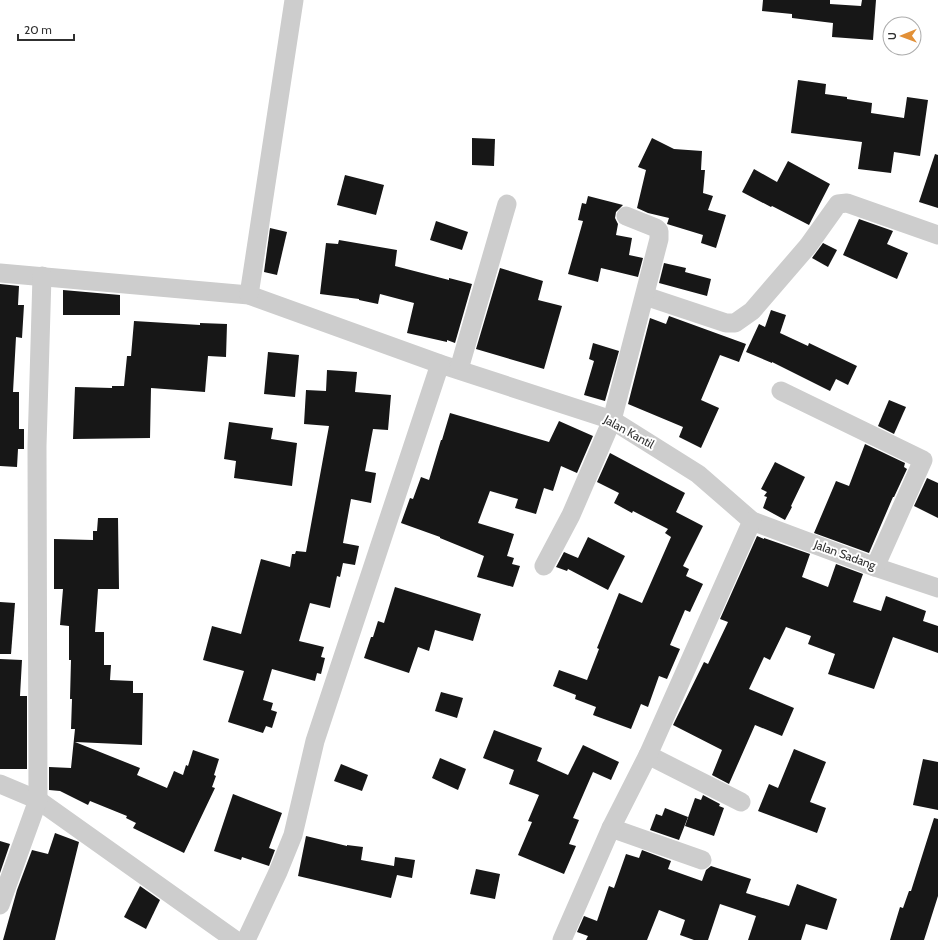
<svg xmlns="http://www.w3.org/2000/svg" width="938" height="940" font-family="Cabin,sans-serif">
<rect width="100%" height="100%" fill="#fff"/>
<g fill="#171717">
<path d="M763 0H830V4L861 6 862 0H876L873 40 832 37 833 23 792 18V14L762 11Z"/>
<path d="M798 80 826 84 825 94 847 97V99L872 103 871 113 904 118 907 97 928 100 920 156 894 152 891 173 858 169 862 142 791 133Z"/>
<path d="M472 138 495 139 494 166 472 165Z"/>
<path d="M652 138 674 149 702 151 701 170H705L703 193 713 196 708 210 726 215 716 248 701 243 703 235 667 224 669 218 648 213 637 208 646 170 638 167Z"/>
<path d="M935 154 938 155V208L919 202Z"/>
<path d="M788 161 830 184 809 225 772 206 771 207 742 192 754 169 777 182Z"/>
<path d="M345 175 384 185 376 215 337 205Z"/>
<path d="M588 196 623 205 616 212 615 218 618 224 616 235 632 238 629 255 643 258 638 277 601 268 598 282 568 274 583 221 578 220 582 203 586 204Z"/>
<path d="M859 219 893 231 887 244 908 253 897 279 843 255Z"/>
<path d="M436 221 468 232 462 250 430 240Z"/>
<path d="M270 228 287 232 277 275 264 272Z"/>
<path d="M339 240 397 250 395 266 449 280V278L472 284 455 343 447 340V342L407 333 414 303 380 294 378 304 359 300V299L320 294 326 243 338 244Z"/>
<path d="M823 243 837 250 828 267 812 258Z"/>
<path d="M664 263 686 268 685 272 711 279 707 296 659 283Z"/>
<path d="M500 268 543 281 538 300 562 306 544 369 476 349Z"/>
<path d="M0 284 19 286 18 305H24L22 338 16 337 13 392H19V429H24V449H18L17 467 0 466Z"/>
<path d="M63 290 120 295V315H63Z"/>
<path d="M771 310 786 315 780 333 808 346 809 343 857 366 848 385 836 379 830 391 772 362V363L746 352 759 324 765 327Z"/>
<path d="M669 316 746 344 739 362 720 355 701 400 719 408 701 448 679 437 683 427 628 404 650 318 666 324Z"/>
<path d="M134 321 200 325V323L227 324 226 357 208 356 205 392 151 388 150 438 73 439 75 387 112 388V386H124L127 356H131Z"/>
<path d="M593 343 619 351 605 401 584 395 594 361 589 359Z"/>
<path d="M268 352 299 355 295 397 264 394Z"/>
<path d="M327 370 357 372 355 392 391 395 388 430 373 429 365 471 376 473 371 503 351 499 343 543 359 546 355 565 343 563 340 577 337 576 330 608 310 603 299 641 324 647 321 657 325 658 321 674 317 673 315 681 272 669 263 700 273 703 271 710 277 712 272 728 266 726 263 733 228 722 244 671 203 660 212 626 241 634 261 559 290 567 292 554H295L296 551 306 552 329 426 304 424 306 390 326 391Z"/>
<path d="M889 400 906 407 894 434 878 426Z"/>
<path d="M450 413 549 442 559 421 593 436 577 473 561 466 553 491 544 488 536 514 515 508 518 499 490 491 478 523 514 534 507 556 514 558 512 564 520 566 513 587 477 577 484 556 440 538V537L401 523 410 498 413 499 421 477 429 480 441 440H442Z"/>
<path d="M229 422 273 428 271 439 297 443 292 486 234 478 236 461 224 459Z"/>
<path d="M865 444 905 463 904 467 907 469 894 497H893L869 553 814 533 836 481 849 486Z"/>
<path d="M610 453 685 493 676 512 703 526 683 566 689 569 686 576 703 584 690 612 685 610 670 645 680 649 667 679 659 676 648 707 641 704 631 729 593 715 596 707 575 699 576 695 553 686 559 670 587 680 599 649 597 648 619 593 642 603 671 537 665 533 668 529 633 511 632 513 614 503 619 493 597 482Z"/>
<path d="M775 462 805 477 791 506 792 507 785 520 763 508 767 497 764 496 767 492 761 489Z"/>
<path d="M927 478 938 483V518L914 506Z"/>
<path d="M98 518H118L119 589H98L95 632H104V665H111L110 680 133 681V693H143L142 745 75 742 140 768 137 775 167 788 174 771 183 775 186 765 188 766 193 750 219 759 214 775 216 776 212 787 215 788 184 853 133 828 136 823 126 818 127 816 90 801 88 805 60 791 49 790V767L71 768 75 729H71L72 699H70L71 660H69V626L60 625 63 589H54V539L93 540V531H97Z"/>
<path d="M757 536 764 539V538L810 554 802 577 828 587 836 564 863 574 853 602 881 611 886 596 926 611 923 621 938 626V653L893 637 874 689 828 674 835 654 808 644 811 636 786 627 770 660 764 657 749 689 794 708 782 736 755 725 729 784 712 775 722 750 673 725 704 662 708 664 728 622 720 619Z"/>
<path d="M588 537 625 556 608 590 568 569 567 571 556 567 564 552 578 558Z"/>
<path d="M395 587 481 614 473 641 435 630 429 651 418 647 409 673 364 658 371 637H373L378 621 384 623Z"/>
<path d="M0 602 15 603 11 654H0Z"/>
<path d="M0 659 22 660 20 696H27V769H0Z"/>
<path d="M441 692 463 698 457 718 435 711Z"/>
<path d="M494 730 542 748 537 761 568 775 583 745 619 762 611 780 593 772 573 818 579 820 569 844 576 846 564 874 518 855 532 822 528 821 539 795 509 784 514 770 483 758Z"/>
<path d="M794 749 826 762 810 802 826 808 817 833 758 811 769 784 778 788Z"/>
<path d="M440 758 466 769 458 790 432 778Z"/>
<path d="M923 759 938 762V810L913 805Z"/>
<path d="M341 764 368 775 362 791 334 781Z"/>
<path d="M233 794 282 813 269 848 275 850 269 866 242 857 241 860 214 851Z"/>
<path d="M703 795 720 804 719 806 724 808 714 836 685 826 695 798 701 800Z"/>
<path d="M665 808 688 817 679 840 650 830 656 814 662 816Z"/>
<path d="M934 818 938 819V896L924 940H890L900 907 903 908 909 891H911Z"/>
<path d="M55 833 79 842 55 940H3L17 890 32 850 48 854Z"/>
<path d="M306 836 347 846V845L363 847 361 860 394 866 395 857 415 860 412 878 397 875 391 898 298 876Z"/>
<path d="M0 841 10 844 0 873Z"/>
<path d="M642 850 671 861 668 869 702 881 706 870 711 866 751 879 746 893 789 906 797 884 837 899 827 930 806 924 801 940H748L756 916 720 904 708 940H694L680 935 685 920 659 910 647 940H586L588 936 577 932 584 916 597 921 609 886 614 888 626 854 639 858Z"/>
<path d="M476 869 500 874 495 899 470 894Z"/>
<path d="M140 886 160 900 146 929 124 917Z"/>
</g>
<g fill="none" stroke-linecap="round" stroke-linejoin="round">
<g stroke="#cdcdcd" stroke-width="19">
<path d="M0 273 249 295 440 364 612 420 698 474 752 521 875 567 938 588"/>
<path d="M249 295 294 0"/>
<path d="M645 296 726 323H735L752 311 808 246 838 204 847 203 938 235"/>
<path d="M459 369 507 204"/>
<path d="M781 391 923 460 875 567"/>
<path d="M544 566 571 515 612 420 659 239V231L656 228 626 216"/>
<path d="M648 755 741 802"/>
<path d="M0 784 38 800 235 940"/>
<path d="M611 828 702 860"/>
<path d="M0 905 38 800 37 446 42 276"/>
<path d="M246 940 278 872 293 835 315 741 440 364"/>
<path d="M562 940 611 828 648 755 752 521"/>
</g>
</g>
<g text-anchor="middle" stroke-width="4" stroke-linejoin="round" paint-order="stroke">
<g font-size="12" fill="#303030" stroke="#fff">
<text transform="translate(629 432) rotate(29)" y="4">Jalan Kantil</text>
<text transform="translate(845 555) rotate(20)" y="4">Jalan Sadang</text>
</g>
</g>
<g transform="translate(902 36) rotate(269)"><circle r="19" fill="#ffffff" stroke="#acacac"/>
<path d="M0-3L7 15L0 10L-7 15Z" fill="#e29037"/>
<text y="-6" font-size="11" font-weight="bold" text-anchor="middle" fill="#303030">U</text>
</g>
<path d="M18 34v6h56v-6" fill="none" stroke="#303030" stroke-width="2"/>
<text x="24" y="34" font-size="12" fill="#303030" stroke="#ffffff" stroke-width="3" paint-order="stroke">20 m</text>
</svg>
